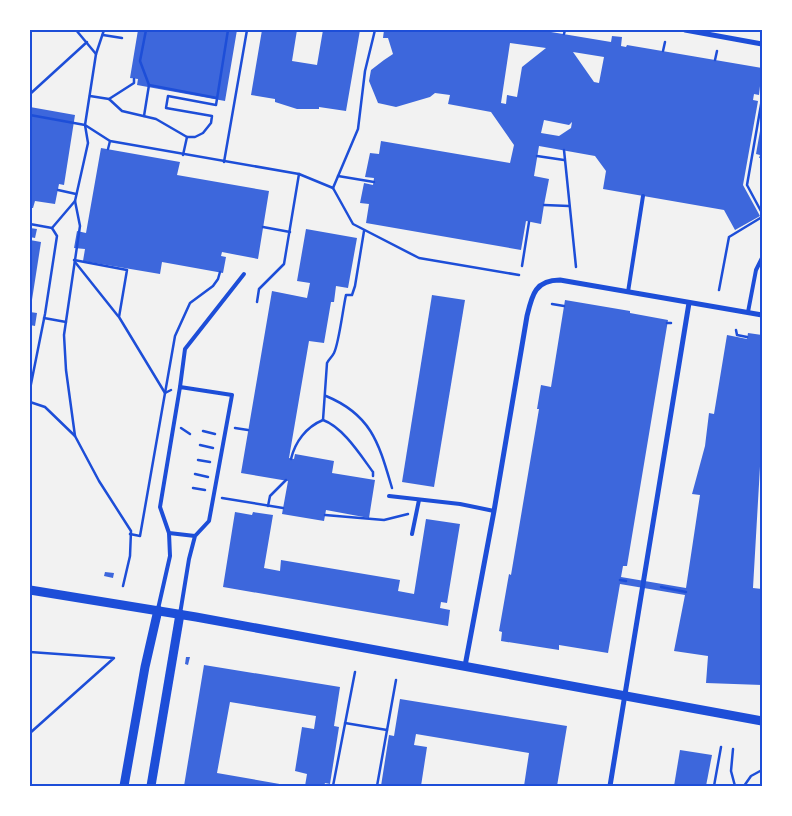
<svg xmlns="http://www.w3.org/2000/svg" width="792" height="816" font-family="Karla,sans-serif">
<rect width="100%" height="100%" fill="#f2f2f2"/>
<g fill="#3d67dc" fill-rule="evenodd">
<path d="M138 30H237L225 101 137 85 138 79 130 78Z"/>
<path d="M262 30H297L292 61 317 65 323 30H360L346 111 319 107V109H297L275 102V99L251 95Z"/>
<path d="M384 30H539L611 42 612 36 622 37 621 46 626 47 627 45 762 68 759 95 754 94 753 100 758 101 743 185 760 216 735 230 724 210 603 189 606 171 595 156 539 146 534 176 549 179 544 205 541 224 526 221 521 250 366 223 369 204 360 203 364 183 373 185 374 178 365 177 370 153 379 154 381 141 510 163 514 145 491 112 448 104 450 95 435 93 430 97 396 107 378 103 369 81 371 70 384 60 393 54 388 38H383ZM510 43 546 48 522 67 517 97 507 95 506 104 501 103ZM573 52 604 57 599 83 594 82ZM544 120 569 125 572 122 571 128 559 136 541 133Z"/>
<path d="M30 107 75 115 64 185 59 184 55 204 35 201 33 208H30Z"/>
<path d="M760 131H762V158H759L760 155 756 154Z"/>
<path d="M101 148 180 162 177 175 269 191 258 259 222 252 221 256 226 257 223 273 162 262 160 274 83 261 85 249 74 248 77 231 86 233Z"/>
<path d="M30 228 37 229 35 238 30 237Z"/>
<path d="M306 229 357 238 348 288 336 286 334 302H331L324 343 309 341 289 458 294 459 295 454 334 461 332 473 375 480 369 518 326 510 324 521 282 514 288 481 241 473 272 291 307 298 310 283 297 281Z"/>
<path d="M30 240 41 242 31 306H30Z"/>
<path d="M432 295 465 300 434 487 402 482Z"/>
<path d="M565 300 630 311V313L668 320 627 566H623L621 577 686 588 700 495 692 494 705 446 709 413 714 414 727 335 747 339 748 333 762 335V432L753 588 762 589V685L706 683 708 656 674 651 685 595 620 584 608 653 559 645V650L501 641 502 632 499 631 509 574 511 575 539 409H537L541 385 551 387Z"/>
<path d="M30 312 37 313 35 326 30 325Z"/>
<path d="M235 512 252 515 253 512 273 515 264 568 280 571 281 560 400 580 398 591 414 594 426 519 460 524 447 603 441 602 440 608 450 610 448 626 223 587Z"/>
<path d="M105 572 114 573 113 578 104 576Z"/>
<path d="M186 657H190L188 665 185 664Z"/>
<path d="M204 665 340 687 334 726 339 727 330 784 325 783 324 786H305L307 774 295 771 302 727 314 729 316 716 230 702 217 773 291 786H184Z"/>
<path d="M400 699 567 726 557 786H524L529 753 416 734 414 745 427 747 421 786H381L389 735 394 736Z"/>
<path d="M680 750 712 755 706 786H674Z"/>
</g>
<g fill="none" stroke-linecap="round" stroke-linejoin="round">
<g stroke="#1d4ed8" stroke-width="2.5">
<path d="M76 30 96 54"/>
<path d="M564 34 565 30"/>
<path d="M103 35 122 38"/>
<path d="M663 51 665 42"/>
<path d="M715 60 717 51"/>
<path d="M149 85 217 98"/>
<path d="M30 94 87 42"/>
<path d="M90 96 109 99 134 83V79"/>
<path d="M109 99 122 111 156 119 187 137H195L203 133 211 123 212 116 166 108 168 96 216 105 228 30"/>
<path d="M762 99 747 185 762 213"/>
<path d="M30 115 85 125 110 141 299 174 333 188"/>
<path d="M144 116 149 85 140 61 146 30"/>
<path d="M108 149 110 141"/>
<path d="M564 150 576 267"/>
<path d="M183 155 187 137"/>
<path d="M537 156 564 160"/>
<path d="M224 162 247 30"/>
<path d="M338 176 374 182"/>
<path d="M333 188 353 224 419 258 519 275"/>
<path d="M333 188 358 129 365 71 375 30"/>
<path d="M58 190 76 194"/>
<path d="M544 205 569 206"/>
<path d="M30 224 52 228"/>
<path d="M263 227 290 232"/>
<path d="M74 260 127 270 119 317 165 393 171 390"/>
<path d="M75 262 118 316"/>
<path d="M522 266 529 222"/>
<path d="M719 290 729 237 762 217"/>
<path d="M257 302 259 289 284 264 299 174"/>
<path d="M552 304 564 306"/>
<path d="M44 318 66 322"/>
<path d="M667 323H671"/>
<path d="M736 330 737 335 747 337"/>
<path d="M30 389 45 314 57 236 52 228 75 201"/>
<path d="M326 396C372 415 379 444 392 488"/>
<path d="M30 402 45 407 75 436 99 481 131 531 130 556 123 586"/>
<path d="M323 420 327 363C329 359 332 357 334 353 339 343 343 308 346 295H352L355 286 364 231"/>
<path d="M181 428 190 434"/>
<path d="M235 428 248 430"/>
<path d="M203 431 215 434"/>
<path d="M75 436 66 370 64 335 80 226 75 201 88 143 85 125 96 54 104 30"/>
<path d="M200 445 213 448"/>
<path d="M291 459C295 442 306 427 323 420 343 427 361 456 373 472V476"/>
<path d="M198 460 210 462"/>
<path d="M195 474 208 477"/>
<path d="M193 488 205 490"/>
<path d="M222 498 283 508"/>
<path d="M268 506 270 496 286 480"/>
<path d="M325 515 384 520 408 514"/>
<path d="M130 534 140 536 175 336 190 303 213 286 218 279 220 272"/>
<path d="M620 580 626 581"/>
<path d="M661 587 686 592"/>
<path d="M30 652 114 658 30 733"/>
<path d="M345 723 387 730"/>
<path d="M733 749 731 771 735 786"/>
<path d="M333 786 355 672"/>
<path d="M377 786 396 680"/>
<path d="M714 786 721 747"/>
<path d="M744 786 751 776 762 770"/>
<path d="M761 786 762 780"/>
</g>
<g stroke="#1d4ed8" stroke-width="4">
<path d="M628 292 643 196"/>
<path d="M748 312 756 270 762 258"/>
<path d="M180 387 185 349 244 274"/>
<path d="M389 496 460 504 494 511"/>
<path d="M412 534 419 500"/>
<path d="M158 609 170 556 169 533"/>
<path d="M180 614 189 559 195 536 209 521 232 395 180 387 160 507 169 533 195 536"/>
</g>
<g stroke="#1d4ed8" stroke-width="5">
<path d="M685 30 762 44"/>
<path d="M465 666 494 511 527 316C532 295 535 280 560 280L762 315"/>
<path d="M610 786 689 303"/>
</g>
<g stroke="#1d4ed8" stroke-width="9">
<path d="M30 590 196 617 762 721"/>
<path d="M124 786 145 667 158 610"/>
<path d="M151 786 180 614"/>
</g>
</g>
<rect width="792" height="816" fill="none" stroke="#ffffff" stroke-width="62"/>
<rect x="31" y="31" width="730" height="754" fill="none" stroke="#1d4ed8" stroke-width="2"/>
</svg>
